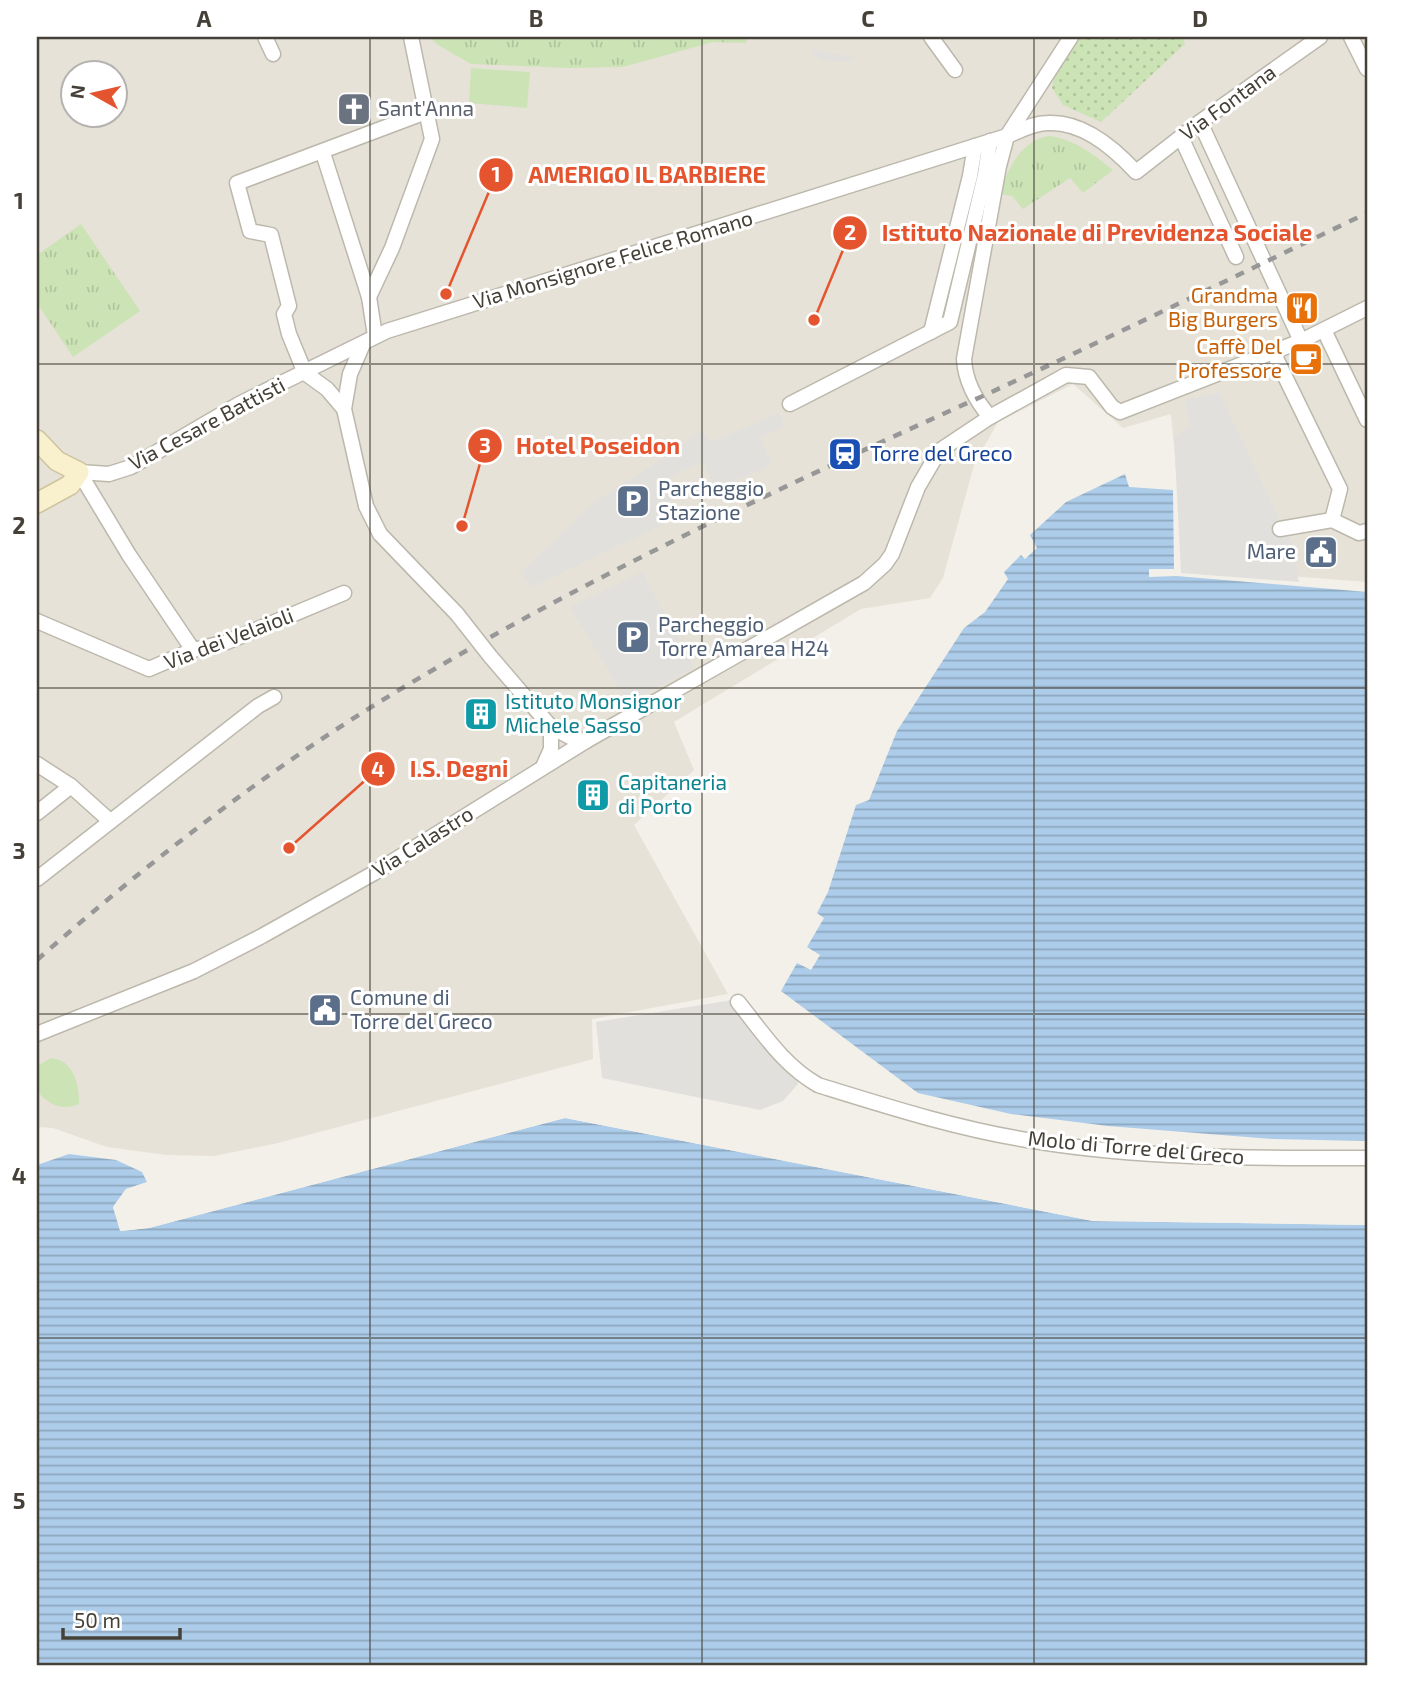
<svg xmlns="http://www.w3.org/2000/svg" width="1404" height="1702" font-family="'Exo 2',sans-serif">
<defs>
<pattern id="grass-tufts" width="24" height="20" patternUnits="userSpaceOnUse" patternTransform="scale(1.75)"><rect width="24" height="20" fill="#cce3b6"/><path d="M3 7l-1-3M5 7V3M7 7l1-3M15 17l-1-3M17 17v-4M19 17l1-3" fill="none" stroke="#b1c49d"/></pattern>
<pattern id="garden-dots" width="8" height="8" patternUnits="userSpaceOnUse" patternTransform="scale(1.75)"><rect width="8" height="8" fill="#cce3b6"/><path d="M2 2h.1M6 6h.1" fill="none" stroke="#b1c49d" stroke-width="1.8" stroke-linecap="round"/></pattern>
<pattern id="water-rules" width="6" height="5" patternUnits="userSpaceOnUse" patternTransform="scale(1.75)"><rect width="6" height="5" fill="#accce9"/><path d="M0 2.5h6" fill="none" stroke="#8ea7be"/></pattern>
</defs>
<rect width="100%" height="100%" fill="#f3f0e9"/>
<path fill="#e6e2d8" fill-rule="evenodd" d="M37 37H1367V582L1185 568 1171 414 1123 428 1073 384 998 422 974 465 943 578 930 598 861 609 674 722 694 770 634 825 728 994 592 1019 593 1059 278 1143 214 1156 166 1155 107 1147 53 1128 37 1127ZM74 74H116V116H74Z"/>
<g fill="url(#grass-tufts)">
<path d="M429 37H747L746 43 713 42 623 67 570 68 471 64 438 45Z"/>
<path d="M1051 136C1077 141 1093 154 1113 170L1083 193 1070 178 1023 209 1012 196 1001 194C1005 170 1024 137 1051 136Z"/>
<path d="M81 224 140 311 73 357 37 303V255Z"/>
</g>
<g fill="#cce3b6">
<path d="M471 68 530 72 527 108 469 103Z"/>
<path d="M51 1058C74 1060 79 1085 79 1104 63 1111 49 1105 38 1092L37 1066Z"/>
</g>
<path fill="url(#garden-dots)" d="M1077 37H1183L1185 44 1101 122 1063 105 1052 88 1054 75Z"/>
<g fill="#e2e0dd">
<path d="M814 49 837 55 852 56 853 62 825 61 811 54Z"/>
<path d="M1219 392 1279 518 1288 527 1299 582 1181 573 1174 437 1190 426 1185 400Z"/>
<path d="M779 413 785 426 760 437 772 465 715 490 703 462 671 476 664 479 672 499 667 504 674 519 532 587 521 573 594 502 664 458 702 430 708 440 714 441Z"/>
<path d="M642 572 694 668 628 703 570 607Z"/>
<path d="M732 1000 799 1078 798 1084 783 1101 760 1110 602 1078 596 1022Z"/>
</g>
<g fill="url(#water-rules)">
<path d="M1125 474 1129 487 1173 490 1174 569H1149V577L1176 576 1367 592V1141L1273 1139 1108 1126 1011 1114 918 1093 781 991 797 963 811 970 820 955 807 947 824 918 817 913 828 892 856 805 869 800 897 731 964 628 985 612 1008 579 1004 572 1021 555 1025 559 1037 548 1030 535 1066 502Z"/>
<path d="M565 1118 1093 1221 1367 1225V1665H37V1165L69 1154 116 1160 142 1172 147 1182 126 1189 113 1207 121 1231 149 1228Z"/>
</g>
<path fill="#f3f0e9" d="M565 1115 1093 1217 1367 1222V1225L1093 1221 565 1118 149 1228 120 1231 113 1207 126 1189 151 1181 149 1185 129 1192 117 1208 123 1227 148 1225Z"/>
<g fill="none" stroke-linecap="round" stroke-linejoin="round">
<g stroke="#bdb8ac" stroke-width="17">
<g id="street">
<path d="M265 37 273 54"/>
<path d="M931 37 955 70"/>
<path d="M1351 37 1367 69"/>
<path d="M1200 122 1301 341"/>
<path d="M1181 137 1236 257"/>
<path d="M323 153 369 297 375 336"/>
<path d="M369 297 392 248 432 139 411 37"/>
<path d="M1324 330 1367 420"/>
<path d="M931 332 970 176 975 146"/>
<path d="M363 344 350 374 344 409 366 506 380 534 457 614"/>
<path d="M1273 352 1340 489 1332 520"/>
<path d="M305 373 289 334 284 314 289 306 271 235 250 231 237 183 426 112"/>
<path d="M305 373 327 389 344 409"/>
<path d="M790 404 950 322 985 175 990 141"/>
<path d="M990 417C976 401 965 380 964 359L999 166 1007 136 1071 37"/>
<path d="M79 472 109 474 131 467 239 404 387 331 1007 136C1020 131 1033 123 1048 123 1083 121 1114 148 1136 172L1200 122 1320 37"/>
<path d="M79 472 129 555 193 650"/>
<path d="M1280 529 1332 520 1359 533 1367 531"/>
<path d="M37 621 149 669 193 650 227 642 344 593"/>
<path d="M490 656 551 727 572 738 586 741"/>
<path d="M37 764 71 786 110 821"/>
<path d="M543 767 551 749V727"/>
<path d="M37 813 71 786"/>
<path d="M37 879 258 706 274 697"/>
<path d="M738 1002C763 1033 783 1065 818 1085 889 1107 961 1130 1034 1141 1143 1159 1257 1158 1367 1158"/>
<path d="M37 1034 194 971 262 936 374 873 586 741 864 583 885 564 892 554 918 487 939 451 990 417 1066 375 1089 377 1112 407 1120 412 1301 341 1367 308"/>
</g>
</g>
<g stroke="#cec49d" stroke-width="22">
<path id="secondary" d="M37 440 57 461 79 472 70 485 37 503"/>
</g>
<use href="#street" stroke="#fff" stroke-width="14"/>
<use href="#secondary" stroke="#f9f1cd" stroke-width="19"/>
<path stroke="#979797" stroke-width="4.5" stroke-dasharray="9 9" stroke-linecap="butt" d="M37 960C145 865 258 777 381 701 574 583 779 488 985 395 1113 336 1240 274 1367 213"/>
<g stroke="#bdb8ac" stroke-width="17" stroke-linecap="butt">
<path id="street-bridge" d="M457 614 490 656"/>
</g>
<use href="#street-bridge" stroke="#fff" stroke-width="14"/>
</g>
<path fill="none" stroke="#464138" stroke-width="2" stroke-opacity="0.55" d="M370 37V1665M702 37V1665M1034 37V1665M37 364H1367M37 688H1367M37 1014H1367M37 1338H1367"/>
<defs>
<g id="church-square" transform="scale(1.75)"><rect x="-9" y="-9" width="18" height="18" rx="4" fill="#6b7280" stroke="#fff"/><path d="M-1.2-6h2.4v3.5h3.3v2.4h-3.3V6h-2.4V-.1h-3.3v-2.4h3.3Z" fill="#fff"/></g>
<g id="restaurant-square" transform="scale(1.75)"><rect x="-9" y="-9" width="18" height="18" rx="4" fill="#e8710a" stroke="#fff"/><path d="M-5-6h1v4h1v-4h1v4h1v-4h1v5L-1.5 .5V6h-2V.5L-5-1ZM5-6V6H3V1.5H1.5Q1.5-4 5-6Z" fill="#fff"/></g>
<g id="cafe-square" transform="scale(1.75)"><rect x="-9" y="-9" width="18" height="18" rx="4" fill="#e8710a" stroke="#fff"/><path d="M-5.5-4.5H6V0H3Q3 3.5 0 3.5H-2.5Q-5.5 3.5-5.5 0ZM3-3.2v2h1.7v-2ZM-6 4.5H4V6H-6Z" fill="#fff"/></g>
<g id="station-square" transform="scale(1.75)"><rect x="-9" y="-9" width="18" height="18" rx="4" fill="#1a4fb4" stroke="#fff"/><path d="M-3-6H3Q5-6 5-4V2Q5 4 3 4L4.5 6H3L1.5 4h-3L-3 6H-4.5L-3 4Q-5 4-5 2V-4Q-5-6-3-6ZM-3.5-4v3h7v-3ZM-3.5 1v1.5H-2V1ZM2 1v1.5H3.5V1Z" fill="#fff"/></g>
<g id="parking-square" transform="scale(1.75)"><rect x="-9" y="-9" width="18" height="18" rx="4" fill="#5c6f8a" stroke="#fff"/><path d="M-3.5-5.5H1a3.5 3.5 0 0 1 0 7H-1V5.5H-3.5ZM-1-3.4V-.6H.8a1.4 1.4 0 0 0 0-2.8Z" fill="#fff"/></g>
<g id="civic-square" transform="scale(1.75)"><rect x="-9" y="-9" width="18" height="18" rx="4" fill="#5c6f8a" stroke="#fff"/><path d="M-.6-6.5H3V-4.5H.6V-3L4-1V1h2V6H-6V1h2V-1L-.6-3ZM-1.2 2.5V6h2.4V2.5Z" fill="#fff"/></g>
<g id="building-square" transform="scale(1.75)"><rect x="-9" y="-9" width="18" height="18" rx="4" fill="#0f9aa8" stroke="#fff"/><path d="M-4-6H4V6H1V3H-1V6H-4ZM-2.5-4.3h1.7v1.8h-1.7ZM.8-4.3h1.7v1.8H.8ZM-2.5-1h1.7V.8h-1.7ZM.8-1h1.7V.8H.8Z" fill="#fff"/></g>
</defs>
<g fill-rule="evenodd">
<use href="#church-square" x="354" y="109"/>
<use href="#restaurant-square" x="1302" y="308"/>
<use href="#cafe-square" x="1306" y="359"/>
<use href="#station-square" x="845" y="454"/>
<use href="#parking-square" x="633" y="501"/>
<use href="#civic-square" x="1321" y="552"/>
<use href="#parking-square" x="633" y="637"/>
<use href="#building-square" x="481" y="714"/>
<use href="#building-square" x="593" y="795"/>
<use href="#civic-square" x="325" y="1010"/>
</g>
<g text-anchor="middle" stroke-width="6" stroke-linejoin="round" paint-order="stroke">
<g font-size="21" fill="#464138" stroke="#fff">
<text transform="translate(1228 103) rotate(-36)" y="7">Via Fontana</text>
<text transform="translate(613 260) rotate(-17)" y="7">Via Monsignore Felice Romano</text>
<text transform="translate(207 424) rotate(-28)" y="7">Via Cesare Battisti</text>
<text transform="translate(229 639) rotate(-21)" y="7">Via dei Velaioli</text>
<text transform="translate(423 842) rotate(-32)" y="7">Via Calastro</text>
<text transform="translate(1136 1148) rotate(5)" y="7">Molo di Torre del Greco</text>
</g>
<g font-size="21" fill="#5b616d" stroke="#fff" text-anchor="start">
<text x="378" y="116">Sant'Anna</text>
</g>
<g font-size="21" fill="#c56008" stroke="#fff" text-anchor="end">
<text x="1278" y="303">Grandma<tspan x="1278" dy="24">Big Burgers</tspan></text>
<text x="1282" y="354">Caffè Del<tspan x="1282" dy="24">Professore</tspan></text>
</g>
<g font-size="21" fill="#164399" stroke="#fff" text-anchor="start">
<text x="870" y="461">Torre del Greco</text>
</g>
<g font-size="21" fill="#4e5e75" stroke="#fff" text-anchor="start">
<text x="658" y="496">Parcheggio<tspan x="658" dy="24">Stazione</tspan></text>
<text x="1296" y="559" text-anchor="end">Mare</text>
<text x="658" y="632">Parcheggio<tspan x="658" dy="24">Torre Amarea H24</tspan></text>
<text x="350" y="1005">Comune di<tspan x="350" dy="24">Torre del Greco</tspan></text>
</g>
<g font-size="21" fill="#0d838f" stroke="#fff" text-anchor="start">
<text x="505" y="709">Istituto Monsignor<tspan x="505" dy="24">Michele Sasso</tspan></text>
<text x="618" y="790">Capitaneria<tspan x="618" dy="24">di Porto</tspan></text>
</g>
</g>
<path fill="none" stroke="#e4552f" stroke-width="2.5" d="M446 294L496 175M814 320L850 233M462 526L485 446M289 848L378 769"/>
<g fill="#e4552f" stroke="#fff" stroke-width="2.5">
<circle cx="446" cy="294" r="7"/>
<circle cx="814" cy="320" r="7"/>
<circle cx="462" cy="526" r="7"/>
<circle cx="289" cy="848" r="7"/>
<circle cx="496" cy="175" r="18"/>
<circle cx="850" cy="233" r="18"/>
<circle cx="485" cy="446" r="18"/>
<circle cx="378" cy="769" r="18"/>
</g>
<g font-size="21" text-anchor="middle" font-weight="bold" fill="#fff">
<text x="496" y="182">1</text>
<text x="850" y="240">2</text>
<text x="485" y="453">3</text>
<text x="378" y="777">4</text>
</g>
<g font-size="23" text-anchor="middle" font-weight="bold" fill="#e4552f" stroke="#fff" stroke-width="6" stroke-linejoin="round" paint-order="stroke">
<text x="647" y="183">AMERIGO IL BARBIERE</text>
<text x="1097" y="241">Istituto Nazionale di Previdenza Sociale</text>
<text x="598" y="454">Hotel Poseidon</text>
<text x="459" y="777">I.S. Degni</text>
</g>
<rect width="1404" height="1702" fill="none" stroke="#ffffff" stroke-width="77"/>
<g transform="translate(94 94) rotate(278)"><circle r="33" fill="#ffffff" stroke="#b5b3af" stroke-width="2"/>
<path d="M0-5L12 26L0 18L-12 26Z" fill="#e4552f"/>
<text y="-10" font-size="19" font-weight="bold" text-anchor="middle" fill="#464138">N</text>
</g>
<path d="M63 1628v10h117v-10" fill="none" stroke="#464138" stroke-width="3.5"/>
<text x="74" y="1628" font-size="21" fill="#464138" stroke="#ffffff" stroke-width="5" paint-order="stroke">50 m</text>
<rect x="38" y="38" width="1328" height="1626" fill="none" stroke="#464138" stroke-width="2.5"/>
<g font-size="23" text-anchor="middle" font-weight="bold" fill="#464138">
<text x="204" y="27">A</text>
<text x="536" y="27">B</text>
<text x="868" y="27">C</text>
<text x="1200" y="27">D</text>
<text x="19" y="209">1</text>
<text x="19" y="534">2</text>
<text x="19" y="859">3</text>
<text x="19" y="1184">4</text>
<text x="19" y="1509">5</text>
</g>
</svg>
